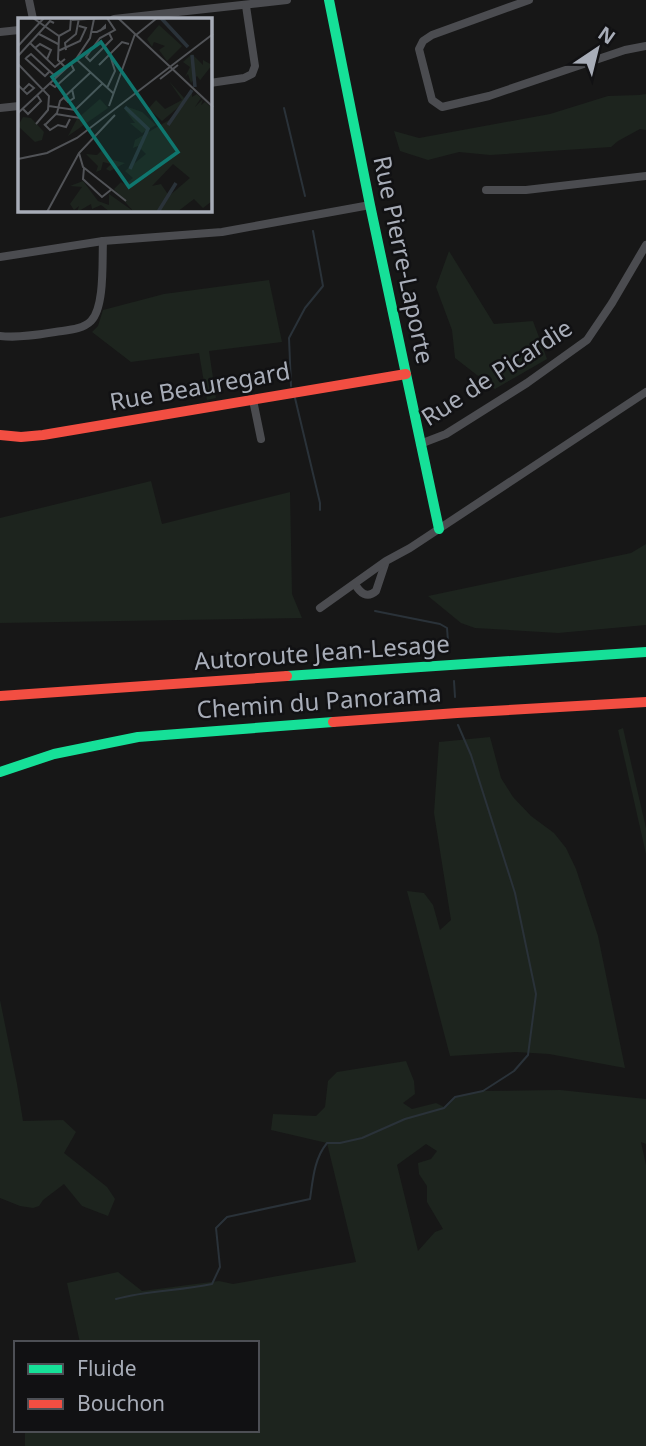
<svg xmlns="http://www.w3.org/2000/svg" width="646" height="1446" font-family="'Noto Sans',sans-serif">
<rect width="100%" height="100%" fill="#171717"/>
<g fill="#1d241e" fill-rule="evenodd">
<path d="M646 94V130L640 129 618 141 611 147 490 155 459 152 428 160 400 151 394 131 419 138 550 114 608 96 639 95Z"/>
<path d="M449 251 494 324 533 321 547 359 495 389 455 358 452 330 436 287Z"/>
<path d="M269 280 282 342 209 351 216 398 207 400 199 353 131 362 92 332 98 326 103 310 164 294Z"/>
<path d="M151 481 162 524 290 492 292 594 302 618 0 623V518Z"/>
<path d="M646 544V625L558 633 475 628 461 623 428 596 631 553Z"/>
<path d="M623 728 646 828V854L618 730Z"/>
<path d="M490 737 501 778 513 797 531 816 554 833 566 848 576 869 598 936 625 1068 549 1054 516 1052 450 1056 407 891 424 893 433 905 440 930 451 920 434 813 439 742Z"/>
<path d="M0 1000 17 1084 23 1121 63 1120 76 1132 64 1153 107 1187 115 1199 108 1216 82 1206 64 1184 43 1200 39 1206 33 1208 20 1206 0 1198Z"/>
<path d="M406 1061 414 1081 415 1094 403 1103 412 1109 436 1103 444 1107 455 1097 483 1091 560 1090 646 1099V1144L641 1142 646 1165V1446H25V1430H257V1343H80L67 1283 118 1272 142 1291 219 1281 233 1284 356 1262 327 1143 271 1130 273 1114 316 1116 325 1107 328 1081 337 1072ZM426 1144 437 1151 431 1159 418 1163 419 1174 427 1186V1202L443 1229 435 1232 418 1251 397 1165Z"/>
</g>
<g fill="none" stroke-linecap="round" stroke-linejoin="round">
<g stroke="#2a3239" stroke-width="2">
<path d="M284 108 305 196"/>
<path d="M291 386 289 338 305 308 323 286 313 231"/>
<path d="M295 398 320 503V510"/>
<path d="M375 611 440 624 447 628 448 641"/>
<path d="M454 681 455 697"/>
<path d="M116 1299C147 1290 180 1291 212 1284L220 1267 216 1228 227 1217 310 1199C313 1179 314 1159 327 1143H340L362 1138 405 1119 444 1108 455 1097 483 1091 514 1071 528 1055 536 994 515 893 471 755 458 725"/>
</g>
<g stroke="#4b4c50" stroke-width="8">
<path d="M29 0 33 19"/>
<path d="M529 0 432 35 423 41 419 49 432 100 442 107 489 96 625 50 646 46"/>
<path d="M114 19 287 0"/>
<path d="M0 32 19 30"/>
<path d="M210 83 244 78 252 74 255 66 246 6"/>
<path d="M0 108 19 106"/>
<path d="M486 190H526L646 176"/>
<path d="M0 257 103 241 222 232 370 205"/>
<path d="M0 336C18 338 37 335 55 332 67 330 82 330 91 321 105 307 102 260 103 241"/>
<path d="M253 400 261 439"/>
<path d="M420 444 446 434 527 383 587 340 612 303 646 245"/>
<path d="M355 584C360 593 367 599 376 591L385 564"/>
<path d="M320 608 386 561 410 548 646 392"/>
</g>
<g stroke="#16e098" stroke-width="10">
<path d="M329 0 370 205 439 529"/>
<path d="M287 676 646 652"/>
<path d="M0 772 54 754 138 737 333 722"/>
</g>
<g stroke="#f24e42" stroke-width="10">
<path d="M0 435 21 437 43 435 406 374"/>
<path d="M0 696 287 676"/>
<path d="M333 722 457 713 646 702"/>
</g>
</g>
<g text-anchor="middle" stroke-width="5" stroke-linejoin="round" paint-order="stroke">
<g font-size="24" fill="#a8adb8" stroke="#111113">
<text transform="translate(403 260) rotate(78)" y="8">Rue Pierre-Laporte</text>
<text transform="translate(497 373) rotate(-33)" y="8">Rue de Picardie</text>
<text transform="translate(200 387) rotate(-10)" y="8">Rue Beauregard</text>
<text transform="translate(322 653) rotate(-4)" y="8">Autoroute Jean-Lesage</text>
<text transform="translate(319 702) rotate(-4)" y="8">Chemin du Panorama</text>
</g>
</g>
<g transform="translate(18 18)">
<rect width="194" height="194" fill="#171717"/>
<path d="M141 7 164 28 149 43 141 32 147 28 136 24 134 29 129 21ZM174 36 185 47V42L194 47 176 70 182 62 179 58 173 65 170 56 167 59 172 49 165 44ZM151 63 166 80 174 72V79L179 76 183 80 177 89 185 81 183 87 187 84 194 90V183L185 190 176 181 159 194H92L83 187 74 191 73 186 59 194 61 188 56 192 52 186 64 169 52 168 65 163 80 183 91 187V176L115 193 96 171 103 164 113 170 110 164 115 160 107 153 128 136 120 128 115 130 117 122 151 102 170 81 144 103 120 81 131 90 138 82 147 91 164 82ZM155 146 172 160 151 178 143 166 134 168ZM82 81 90 90 50 118 59 101ZM110 89 124 94 138 107 124 115 112 105H117L107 92ZM5 99 13 100 26 114 24 122 17 124 0 108ZM84 132 95 142 107 145 92 153 88 151 93 146 85 144 83 152 78 154 80 148 68 136 79 137Z" fill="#1d241e" fill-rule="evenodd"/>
<path fill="none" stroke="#2a3239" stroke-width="3.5" d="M143 0 170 29M174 37 177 69M107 89 130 111 112 151M150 107 174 72M140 194 158 165"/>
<path fill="none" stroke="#515357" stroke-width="2" d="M15 0 41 18 52 12 53 0M89 0 97 12 82 20 79 24 68 39 72 43 94 21 91 15M100 0 195 89M54 2 84 0M74 14H79L87 10V8L82 13M21 16 40 26M118 17 139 0M41 18 40 42 48 50M12 25 37 49 47 41M0 28 26 0M17 30 22 26 33 32 29 41M48 32 47 25 58 16 61 0M40 33 62 23 68 10 61 8M0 38 32 3 36 5M7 40 27 58 32 53M8 40 13 36 38 59M58 41 95 75M0 46 31 78 30 92 18 106M81 47 104 24 111 26M142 61 160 47M31 65 37 69 56 52 53 46M0 67 9 76 16 70 11 66 5 72M89 70 97 53 92 37M46 80 50 84 56 80 54 71M31 88 57 92 85 65M91 88 117 16M5 91 10 96 23 83 19 77M0 95 58 41 72 20 76 1M38 96 62 100M26 106 32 112 40 107 48 109 52 101M27 107 39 95 42 83 73 54M61 135 65 149 108 183M0 141 29 135 59 120 195 16M66 150 65 161 84 179 94 171M29 194 61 135 97 97"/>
<path fill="#0f766e" fill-opacity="0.15" stroke="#0f766e" stroke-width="3.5" d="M83 24 160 134 111 169 34 59Z"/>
<rect width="194" height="194" fill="none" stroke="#a8adb8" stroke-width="3.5"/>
</g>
<rect x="14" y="1341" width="245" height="91" fill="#111113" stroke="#4d4f55" stroke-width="2"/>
<rect x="28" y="1364" width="35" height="10" fill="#16e098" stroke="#4d4f55" stroke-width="2"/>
<text x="77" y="1376" font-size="21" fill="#a8adb8">Fluide</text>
<rect x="28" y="1399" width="35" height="10" fill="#f24e42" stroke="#4d4f55" stroke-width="2"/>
<text x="77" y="1411" font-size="21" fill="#a8adb8">Bouchon</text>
<g transform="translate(597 49) rotate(35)" stroke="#111113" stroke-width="5" paint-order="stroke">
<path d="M0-5L12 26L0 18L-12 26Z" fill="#a8adb8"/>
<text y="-10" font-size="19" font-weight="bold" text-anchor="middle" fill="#a8adb8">N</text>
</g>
</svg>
